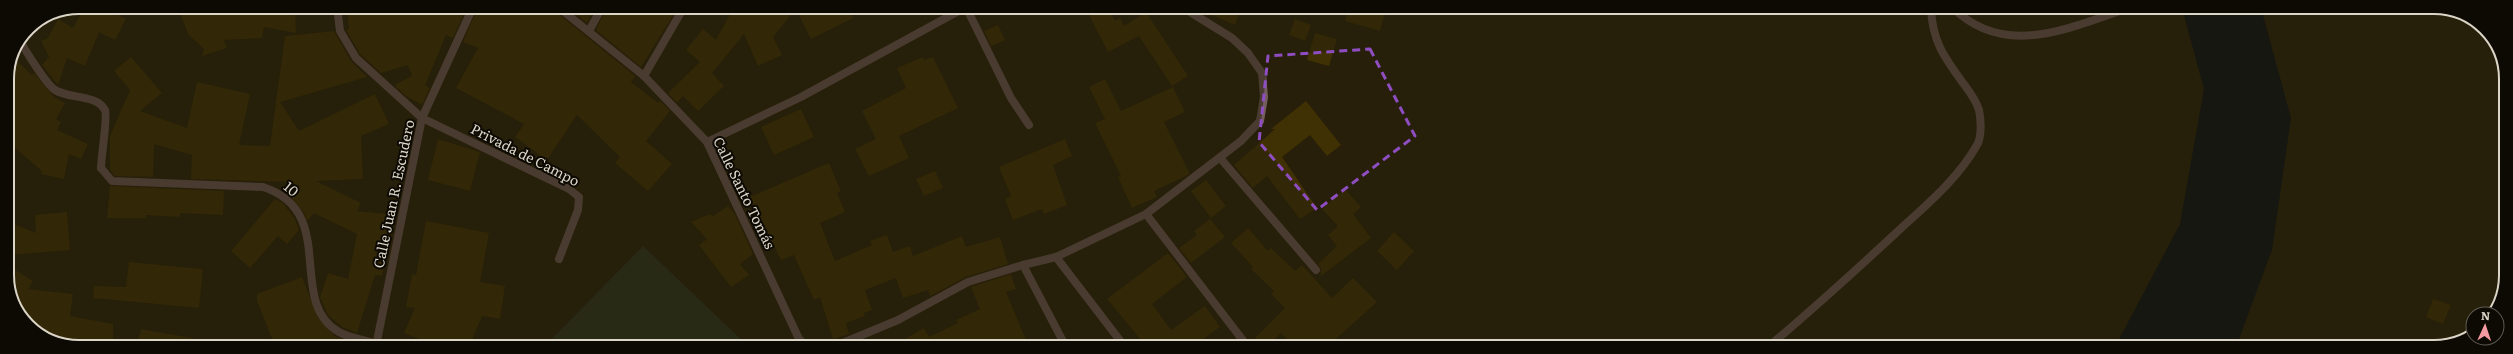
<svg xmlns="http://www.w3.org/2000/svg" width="2513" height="354" font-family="Literata,serif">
<rect width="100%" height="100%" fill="#271f09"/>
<path fill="#2d3925" d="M643 246 749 347H544Z"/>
<path fill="#000f1a" d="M2182 8H2261L2291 118 2272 250 2236 347H2115L2180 224 2204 89Z"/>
<g fill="#403104">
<path d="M85 7H103L126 19 115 40 99 32 85 66 67 58 58 85 42 65 49 57 41 41 48 38 58 19 73 28Z"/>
<path d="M203 7H295L296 33 264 27 262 38 224 40 227 48 202 56 204 49 188 34 181 15Z"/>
<path d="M347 7H467L453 38 446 35 425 85 430 88 422 105 406 96 394 85 412 76 408 65 381 73 360 54 346 30 349 29Z"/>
<path d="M478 7H553L555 11 635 76 631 82 658 103 660 101 670 111 646 141 672 164 648 191 615 163 620 157 577 115 547 160 515 137 524 124 456 88 478 48 463 42Z"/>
<path d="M567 7H596L587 23Z"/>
<path d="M607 7H663L674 14 641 67 596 30Z"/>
<path d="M734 7H848L853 18 811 39 796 9 773 37 782 55 758 66 744 34 712 73 724 86 698 111 683 96 677 103 668 93 700 62 686 50 703 29 716 40Z"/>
<path d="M1085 7H1108L1115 21 1120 18 1124 26 1146 12 1188 76 1172 86 1139 36 1108 52Z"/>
<path d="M1193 7H1242L1235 25Z"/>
<path d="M1349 7H1377L1386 10 1380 31 1345 21Z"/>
<path d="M1295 19 1311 25 1305 41 1289 35Z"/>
<path d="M998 25 1005 40 991 46 984 31Z"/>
<path d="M334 31 351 61 367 77 280 102 299 131 375 94 389 124 361 136 363 179 316 181 361 203 357 211 395 215 390 249H388L382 276 375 275 357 333 342 327 328 315 320 297 328 273 348 279 357 234 314 213 307 221 304 213 290 196 282 191 290 182 191 179 192 155 154 144 153 177 115 176 110 170V136L130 90 114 71 131 57 162 93 140 111 187 128 197 82 250 94 239 145 270 146 285 36Z"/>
<path d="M1315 33 1337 39 1329 66 1307 60Z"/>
<path d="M923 57 924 60 933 57 958 108 899 136 909 158 869 176 855 149 876 139 862 111 906 88 897 68Z"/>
<path d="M17 61 32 75 34 73 54 97 65 103 56 119 61 122 57 130 88 144 81 159 69 154 64 179 41 174 42 171 8 142 7 79 9 70Z"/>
<path d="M1105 79 1121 111 1173 87 1185 112 1164 122 1190 174 1154 191 1157 197 1132 208 1118 177 1121 176 1095 123 1105 119 1089 87Z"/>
<path d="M1306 101 1341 145 1327 156 1310 135 1282 157 1317 208 1300 219 1267 176 1253 188 1234 165 1275 129H1271Z"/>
<path d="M801 109 814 137 774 155 761 127Z"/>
<path d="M438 139 480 152 470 191 428 180Z"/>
<path d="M1065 139 1072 156 1053 165 1067 205 1044 214 1042 209 1013 220 1005 199 1011 196 999 167Z"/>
<path d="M829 163 841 191 837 193 845 212 820 223 835 261 872 245 870 241 887 235 893 252 910 246 913 256 962 236 966 247 1000 237 1008 264 966 277 930 296 928 290 903 298 896 278 865 290 872 310 864 313 865 316 846 323 849 334 833 339 820 297 814 300 794 255 781 260 750 197Z"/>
<path d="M935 171 943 188 924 196 916 179Z"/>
<path d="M1206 180 1226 206 1211 218 1191 191Z"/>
<path d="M110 186 224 191 223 215 180 213V217L146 215V218H107Z"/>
<path d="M1345 189 1361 207 1353 214 1371 238 1321 276V269L1318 264 1337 246 1328 235 1338 226 1322 209Z"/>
<path d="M275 199 283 203 295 219 299 230 287 244 278 236 250 268 231 251Z"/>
<path d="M728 206 735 214 753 254 740 264 749 275 731 287 699 245 707 239 691 222 710 214 713 216Z"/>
<path d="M67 212 70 250 9 255V222L36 233 35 215Z"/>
<path d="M1210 219 1225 237 1191 263 1179 248 1197 235 1194 231Z"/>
<path d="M426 221 489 233 480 282 505 286 500 319 482 316 469 347 436 346 404 333 415 308 406 307 412 274 416 275Z"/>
<path d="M1248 228 1268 251 1271 248 1295 271 1302 265 1332 298 1353 278 1377 302 1327 347H1295L1281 333 1267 347H1263L1255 338 1285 308 1271 294 1274 291 1251 269 1253 267 1231 243Z"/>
<path d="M1394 232 1414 251 1397 270 1377 251Z"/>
<path d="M1168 253 1187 277 1152 304 1171 330 1205 306 1220 327 1192 347H1147L1107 299Z"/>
<path d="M129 262 203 269 199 308 93 298 94 286 126 287Z"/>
<path d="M9 266 33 281 28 289 73 294 70 316 113 324V346H70L32 329 9 293Z"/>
<path d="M1011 274 1016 289 1006 292 1029 347H891L924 328 929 337 958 323 956 320 980 309 971 287Z"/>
<path d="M302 277 319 320 336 337 354 343 353 346H275L257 301V294Z"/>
<path d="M2433 299 2451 305 2443 324 2426 317Z"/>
<path d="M141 329 192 338 191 346H137Z"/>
</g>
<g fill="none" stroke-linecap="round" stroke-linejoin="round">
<path stroke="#745e5d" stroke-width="8" d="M20 40C24 49 47 85 55 90 69 99 96 94 105 110 108 116 101 157 101 168"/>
<g stroke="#745e5d" stroke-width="8">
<path d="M337 7 340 31 356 58 422 118 569 189 579 197 578 210 559 259"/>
<path d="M558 7 644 76 707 142 799 339 808 347"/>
<path d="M966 7 1011 98 1029 125"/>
<path d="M1952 7C2005 60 2070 27 2129 8"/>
<path d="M589 31 602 7"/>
<path d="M644 76 684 7"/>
<path d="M707 142 801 97 966 7"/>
<path d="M1221 159 1316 270"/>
<path d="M101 168 112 181 263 187C340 212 285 301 339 332 349 338 365 340 377 344"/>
<path d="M1146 214 1248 347"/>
<path d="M1056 257 1125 347"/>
<path d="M1023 265 1066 347"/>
<path d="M376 346 422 118 473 7"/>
<path d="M833 347 898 320 968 282 1023 265 1056 257 1146 214 1241 141 1260 121 1264 97 1262 73 1248 53 1232 38 1182 7"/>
<path d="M1768 347C1812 310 1855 271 1897 232 1925 206 1958 179 1977 145 1982 137 1981 119 1979 110 1976 100 1969 91 1963 83 1944 57 1932 41 1931 7"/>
</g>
</g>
<path d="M0 0H2513V354H0ZM1370 49 1415 136 1317 210 1259 142 1268 56Z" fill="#271f09" fill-opacity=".55" fill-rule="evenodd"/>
<path fill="none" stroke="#8e4ec1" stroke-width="3" stroke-dasharray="8 5" stroke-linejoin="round" d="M1370 49 1415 136 1317 210 1259 142 1268 56Z"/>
<g text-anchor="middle" stroke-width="4" stroke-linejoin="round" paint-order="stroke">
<g font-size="14" fill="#dbd5c8" stroke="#0d0903">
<text transform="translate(525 155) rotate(27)" y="5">Privada de Campo</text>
<text transform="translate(291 189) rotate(39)" y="5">10</text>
<text transform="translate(744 193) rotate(64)" y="5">Calle Santo Tomás</text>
<text transform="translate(394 194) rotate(-78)" y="5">Calle Juan R. Escudero</text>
</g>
</g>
<path d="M0 0H2513V354H0ZM79 14H2434A65 65 0 0 1 2499 79V275A65 65 0 0 1 2434 340H79A65 65 0 0 1 14 275V79A65 65 0 0 1 79 14Z" fill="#0d0903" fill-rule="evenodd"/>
<path fill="none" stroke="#dbd5c8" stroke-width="2" d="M79 14H2434A65 65 0 0 1 2499 79V275A65 65 0 0 1 2434 340H79A65 65 0 0 1 14 275V79A65 65 0 0 1 79 14Z"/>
<g transform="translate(2485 326) rotate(3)"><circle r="19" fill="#0d0903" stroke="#5f5b52"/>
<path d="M0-3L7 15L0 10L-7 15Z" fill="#f49aa0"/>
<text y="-6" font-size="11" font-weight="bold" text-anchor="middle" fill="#dbd5c8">N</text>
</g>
</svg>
